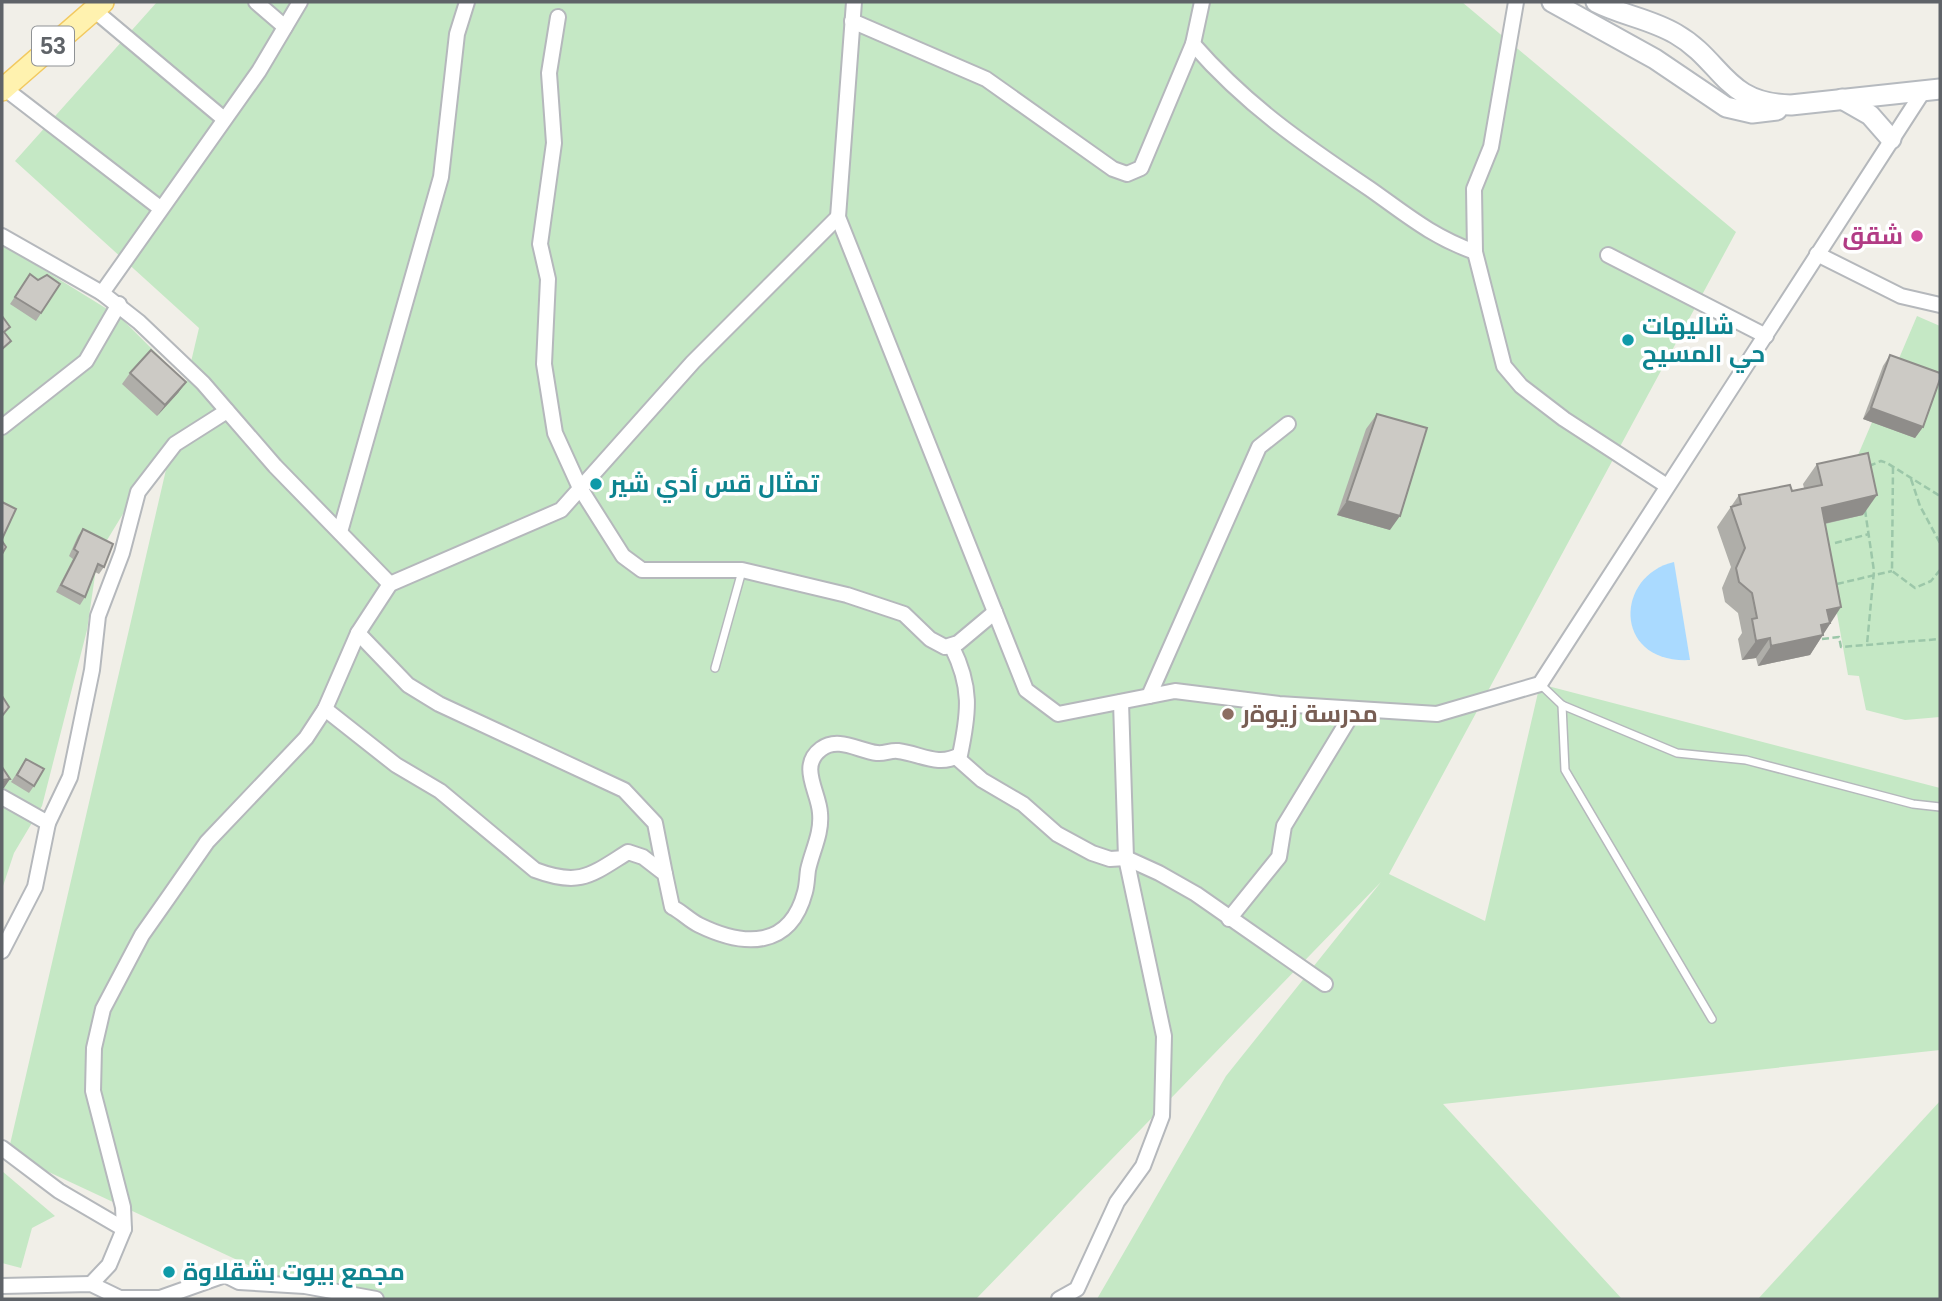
<svg xmlns="http://www.w3.org/2000/svg" width="1942" height="1301" font-family="Helvetica,Cairo,sans-serif">
<rect width="100%" height="100%" fill="#f1efe8"/>
<g fill="#c5e8c5">
<path d="M157 2H1462L1736 232 1389 874 1485 921 1540 684 1940 788V1050L1443 1104 1622 1299H1097L1226 1076 1381 882 976 1299H321L8 1153 171 448 152 466 98 555 87 630 42 806 14 853 2 889V244L120 317 186 383 199 328 15 161Z"/>
<path d="M1917 316 1940 326V717L1905 720 1866 710 1859 676 1848 675 1818 508 1850 474Z"/>
<path d="M1940 1101V1299H1758Z"/>
<path d="M2 1171 55 1216 32 1228 21 1268 2 1263Z"/>
</g>
<path fill="#aadaff" d="M1674 562 1690 660C1613 664 1614 576 1674 562Z"/>
<g fill="none" stroke-linecap="round" stroke-linejoin="round">
<g stroke="#b5b8bc" stroke-width="10">
<g id="lane">
<path d="M715 668 742 571"/>
<path d="M1540 684 1562 705 1677 753 1746 760 1913 804 1940 807"/>
<path d="M1562 705 1565 770 1712 1019"/>
</g>
</g>
<g stroke="#b5b8bc" stroke-width="18">
<g id="street">
<path d="M256 2 285 27"/>
<path d="M854 2 838 217 1026 690 1058 714 1175 691 1279 704 1437 714 1540 684 1924 90"/>
<path d="M1516 2 1491 147 1474 189 1475 252 1504 366 1521 386 1564 419 1667 486"/>
<path d="M94 10 224 119"/>
<path d="M558 17 549 73 554 143 540 244 548 279 544 364 555 433 580 488 623 556 642 570H742L847 595 904 614 930 639 945 647 958 643 995 612"/>
<path d="M852 21 986 79 1113 169 1127 174 1141 168 1193 44 1202 2"/>
<path d="M1193 44C1246 105 1303 144 1370 189 1407 215 1431 236 1475 252"/>
<path d="M4 88 160 208"/>
<path d="M2 236 102 293 139 322 203 383 275 466 390 584"/>
<path d="M1817 254 1901 296 1940 305"/>
<path d="M1608 255 1766 336"/>
<path d="M102 293 259 71 300 2"/>
<path d="M2 427 86 361 119 304"/>
<path d="M340 532 441 177 457 34 467 2"/>
<path d="M358 633 408 685 439 704 624 790 655 823 665 874"/>
<path d="M1149 696 1259 447 1288 424"/>
<path d="M325 709 396 765 440 791 535 870C580 887 591 875 628 852L643 857 665 874 672 907C682 912 689 920 699 925 744 947 790 949 805 892 807 885 807 877 808 870 812 851 822 834 820 813 819 792 798 766 821 749 838 736 859 751 877 753 884 754 891 750 898 751 921 754 938 767 960 755 969 712 972 687 952 647"/>
<path d="M956 757 982 780 1023 804 1057 834 1092 853 1110 859 1126 858 1159 873 1196 894 1325 984"/>
<path d="M2 797 48 823"/>
<path d="M1229 919 1279 857 1284 826 1355 709"/>
<path d="M2 951 35 887 48 823 70 777 92 670 98 616 122 553 138 492 175 444 227 411"/>
<path d="M2 1148 59 1191 124 1229"/>
<path d="M91 1284 109 1265 124 1229 123 1207 93 1091 94 1048 103 1009 142 935 168 898 207 842 306 738 325 709 358 633 390 584 561 510 693 362 838 217"/>
<path d="M2 1286 91 1284 120 1298H160L225 1275 239 1282 305 1286 376 1299"/>
<path d="M1059 1299 1077 1289 1117 1202 1143 1166 1162 1116 1164 1036 1126 858 1121 702"/>
</g>
</g>
<g stroke="#b6babf" stroke-width="23">
<g id="secondary">
<path d="M1552 2 1655 59 1726 107 1752 113 1777 110"/>
<path d="M1596 2C1621 15 1651 19 1676 34 1723 61 1724 104 1791 105L1940 89"/>
<path d="M1842 99 1870 115 1891 139"/>
</g>
</g>
<g stroke="#f2c960" stroke-width="24">
<path id="primary" d="M2 90 103 2"/>
</g>
<g stroke="#9cc7a9" stroke-width="2.5" stroke-dasharray="7 3.5" stroke-linecap="butt">
<path d="M1869 466 1881 461 1887 463 1940 496"/>
<path d="M1893 467 1892 571 1915 588 1931 581 1940 570"/>
<path d="M1911 479 1920 506 1940 543"/>
<path d="M1865 510 1874 571 1867 644"/>
<path d="M1835 543 1869 534"/>
<path d="M1837 584 1892 571"/>
<path d="M1822 639 1839 637 1841 647 1940 639"/>
</g>
<use href="#lane" stroke="#fff" stroke-width="7"/>
<use href="#street" stroke="#fff" stroke-width="14"/>
<use href="#secondary" stroke="#fff" stroke-width="19"/>
<use href="#primary" stroke="#fff2af" stroke-width="21"/>
</g>
<g fill="#afaea9">
<path d="M30 274 38 280 60 284 36 321 10 304Z"/>
<path d="M1890 355 1923 427 1915 438 1863 419 1883 366Z"/>
<path d="M130 373 186 382 178 393 157 416 122 384Z"/>
<path d="M1377 414 1390 530 1337 515 1366 429Z"/>
<path d="M1817 464 1863 515 1825 524 1830 623 1810 655 1758 666 1756 658 1742 660 1738 639 1742 633 1738 613 1725 602 1722 588 1731 567 1717 527 1739 495 1792 491 1804 488 1803 484Z"/>
<path d="M83 529 104 567 99 574 95 572 85 597 80 605 56 592 73 559 69 556 78 536Z"/>
<path d="M26 759 34 786 29 793 11 782Z"/>
</g>
<g fill="#8f8d8a">
<path d="M186 382 178 393 157 416 165 405Z"/>
<path d="M1871 408 1923 427 1915 438 1863 419Z"/>
<path d="M1877 495 1863 515 1809 527 1822 508Z"/>
<path d="M1347 501 1400 516 1390 530 1337 515Z"/>
<path d="M1841 607 1810 655 1758 666 1771 646 1827 610Z"/>
<path d="M1770 638 1756 658 1742 660 1756 641Z"/>
<path d="M10 779 4 788H2V781Z"/>
</g>
<g fill="#cccac5" stroke="#8f8d8a" stroke-width="2">
<path d="M30 274 38 280 47 275 60 284 41 313 15 297Z"/>
<path d="M2 316 10 327 4 332 11 341 2 349Z"/>
<path d="M151 350 186 382 165 405 130 373Z"/>
<path d="M1890 355 1940 373V379L1923 427 1871 408Z"/>
<path d="M1377 414 1427 428 1400 516 1347 501Z"/>
<path d="M1868 453 1877 495 1822 508 1841 607 1827 610 1830 623 1821 625 1823 635 1771 646 1770 638 1756 641 1752 619 1757 618 1752 593 1739 582 1736 568 1745 548 1731 507 1741 504 1739 495 1790 485 1792 491 1822 485 1817 464Z"/>
<path d="M2 502 16 509 2 539Z"/>
<path d="M83 529 113 544 104 567 98 564 85 597 61 585 78 552 74 549Z"/>
<path d="M2 541 6 547 2 554Z"/>
<path d="M2 696 9 707 2 716Z"/>
<path d="M26 759 44 769 34 786 17 775Z"/>
<path d="M2 767 10 779 2 780Z"/>
</g>
<circle fill="#d1479c" stroke="#fff" stroke-width="2.5" cx="1917" cy="236" r="7"/>
<g fill="#0f9aa8" stroke="#fff" stroke-width="2.5">
<circle cx="1628" cy="340" r="7"/>
<circle cx="596" cy="484" r="7"/>
<circle cx="169" cy="1272" r="7"/>
</g>
<circle fill="#8d6e63" stroke="#fff" stroke-width="2.5" cx="1228" cy="714" r="7"/>
<g text-anchor="middle" stroke-width="7" stroke-linejoin="round" paint-order="stroke">
<rect fill="#fff" stroke="#8f9295" stroke-width="2" x="32" y="26.5" width="42" height="39" rx="5"/>
<g font-size="23" font-weight="bold" fill="#5f6368">
<text x="53" y="54">53</text>
</g>
<g font-size="24" font-weight="bold" fill="#b23c85" stroke="#fff" text-anchor="end">
<text x="1903" y="244">شقق</text>
</g>
<g font-size="24" font-weight="bold" fill="#0d838f" stroke="#fff" text-anchor="start">
<text x="1642" y="334">شاليهات<tspan x="1642" dy="28">حي المسيح</tspan></text>
<text x="610" y="492">تمثال قس أدي شير</text>
<text x="183" y="1280">مجمع بيوت بشقلاوة</text>
</g>
<g font-size="24" font-weight="bold" fill="#785e54" stroke="#fff" text-anchor="start">
<text x="1242" y="722">مدرسة زيوةر</text>
</g>
</g>
<rect width="1942" height="1301" fill="none" stroke="#5f6368" stroke-width="7"/>
</svg>
